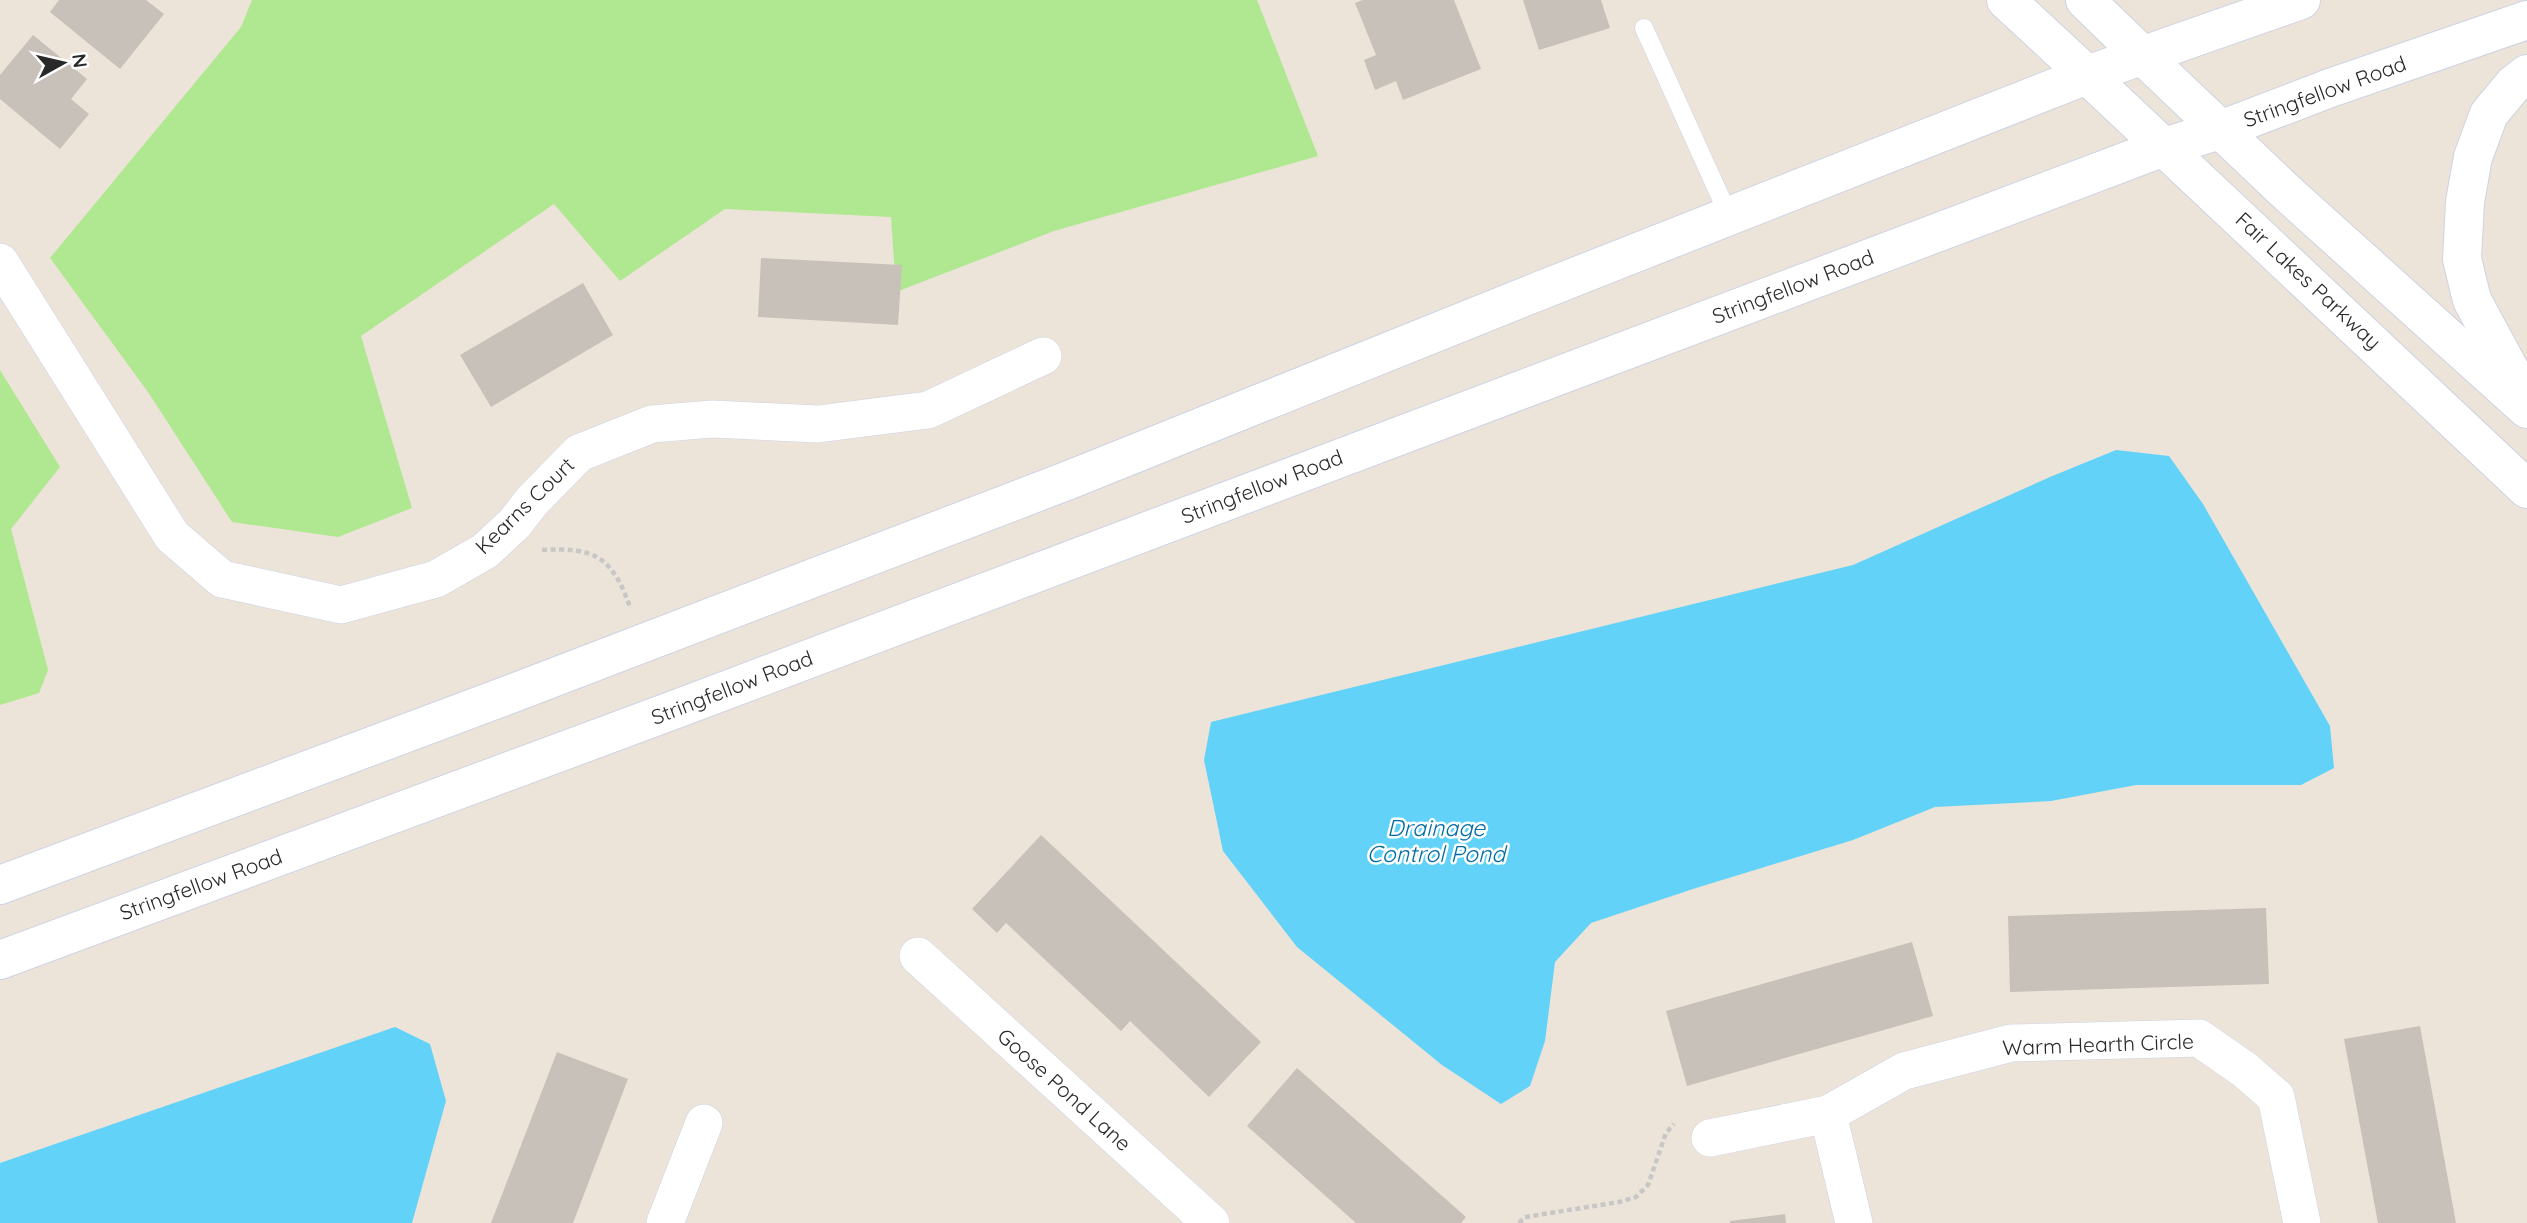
<svg xmlns="http://www.w3.org/2000/svg" width="2527" height="1223" font-family="Quicksand,sans-serif">
<rect width="100%" height="100%" fill="#ece4d9"/>
<g fill="#afe890">
<path d="M252 0H1257L1318 156 1054 231 896 292 891 217 725 209 620 281 554 204 361 336 412 508 338 537 232 522 148 392 50 258 241 27Z"/>
<path d="M0 370 60 467 11 529 48 670 39 693 0 705Z"/>
</g>
<g fill="#62d2f8">
<path d="M2116 450 2169 456 2203 504 2330 726 2334 768 2301 785H2136L2051 801 1935 807 1853 840 1696 888 1591 923 1555 962 1545 1041 1530 1086 1501 1104 1442 1065 1297 947 1223 851 1204 760 1211 722 1853 565 2050 477Z"/>
<path d="M395 1027 430 1044 446 1101 412 1223H0V1163Z"/>
</g>
<g fill="#c7c1b9">
<path d="M59 0H146L164 14 120 69 50 12Z"/>
<path d="M1363 0H1454L1481 69 1403 100 1396 81 1375 90 1364 60 1376 55 1355 3Z"/>
<path d="M1523 0H1601L1610 28 1539 50Z"/>
<path d="M33 35 87 79 71 99 89 114 60 149 0 99V75Z"/>
<path d="M761 258 902 265 898 325 758 317Z"/>
<path d="M583 283 613 335 491 407 460 355Z"/>
<path d="M1041 835 1261 1042 1209 1097 1130 1021 1121 1031 1006 923 997 933 972 909Z"/>
<path d="M2266 908 2269 984 2010 992 2008 916Z"/>
<path d="M1912 942 1933 1016 1687 1086 1666 1011Z"/>
<path d="M2420 1026 2456 1223H2378L2344 1039Z"/>
<path d="M557 1052 628 1079 573 1223H491Z"/>
<path d="M1297 1068 1466 1217 1461 1223H1356L1247 1126Z"/>
<path d="M1785 1214 1786 1223H1730V1221Z"/>
</g>
<g fill="none" stroke-linecap="round" stroke-linejoin="round">
<g stroke="#ced2e3" stroke-width="19">
<path id="service" d="M1644 28 1729 216"/>
</g>
<g stroke="#ced2e3" stroke-width="38">
<g id="minor">
<path d="M0 262 172 536 222 579 341 605 436 579 485 551 515 523 532 501 579 453 652 424 712 419 818 424 928 410 1043 356"/>
<path d="M918 956 1211 1223"/>
<path d="M1710 1138 1828 1114"/>
<path d="M665 1223 704 1123"/>
<path d="M1854 1223 1828 1114 1904 1071 2011 1043 2199 1038 2245 1070 2276 1097 2302 1223"/>
</g>
</g>
<g stroke="#ced2e3" stroke-width="40">
<g id="tertiary">
<path d="M2006 0 2087 75"/>
<path d="M2085 0 2143 56"/>
</g>
</g>
<g stroke="#ced2e3" stroke-width="40">
<g id="secondary">
<path d="M2143 56 2284 190 2527 409"/>
<path d="M2087 75 2527 489"/>
<path d="M2521 391 2472 300 2462 259 2465 202 2473 157 2489 114 2513 85 2527 74"/>
<path d="M0 885 508 695 1069 480 1539 291 2087 75 2301 0"/>
<path d="M0 960 679 708 2164 147 2220 130 2330 88 2527 20"/>
</g>
</g>
<g stroke="#c7c7c7" stroke-width="4.5" stroke-dasharray="5 3.5" stroke-linecap="butt">
<path d="M542 550C594 547 612 556 630 607"/>
<path d="M1519 1223 1525 1217 1619 1202 1636 1197 1648 1185 1666 1133 1674 1124"/>
</g>
<use href="#service" stroke="#fff" stroke-width="18"/>
<use href="#minor" stroke="#fff" stroke-width="37"/>
<use href="#tertiary" stroke="#fff" stroke-width="38"/>
<use href="#secondary" stroke="#fff" stroke-width="38"/>
</g>
<g text-anchor="middle" stroke-width="5" stroke-linejoin="round" paint-order="stroke">
<g font-size="21" fill="#292929" stroke="#fff">
<text transform="translate(2325 92) rotate(-20)" y="7">Stringfellow Road</text>
<text transform="translate(2308 281) rotate(43)" y="7">Fair Lakes Parkway</text>
<text transform="translate(1793 287) rotate(-21)" y="7">Stringfellow Road</text>
<text transform="translate(1262 487) rotate(-21)" y="7">Stringfellow Road</text>
<text transform="translate(525 506) rotate(-44)" y="7">Kearns Court</text>
<text transform="translate(732 688) rotate(-21)" y="7">Stringfellow Road</text>
<text transform="translate(201 885) rotate(-20)" y="7">Stringfellow Road</text>
<text transform="translate(2098 1045) rotate(-2)" y="7">Warm Hearth Circle</text>
<text transform="translate(1064 1090) rotate(42)" y="7">Goose Pond Lane</text>
</g>
<g font-size="23" font-style="italic" fill="#036da3" stroke="#fff">
<text x="1436" y="836">Drainage<tspan x="1436" dy="26">Control Pond</tspan></text>
</g>
</g>
<g transform="translate(63 63) rotate(82)" stroke="#ffffff" stroke-width="5" paint-order="stroke">
<path d="M0-5L12 26L0 18L-12 26Z" fill="#292929"/>
<text y="-10" font-size="19" font-weight="bold" text-anchor="middle" fill="#292929">N</text>
</g>
</svg>
